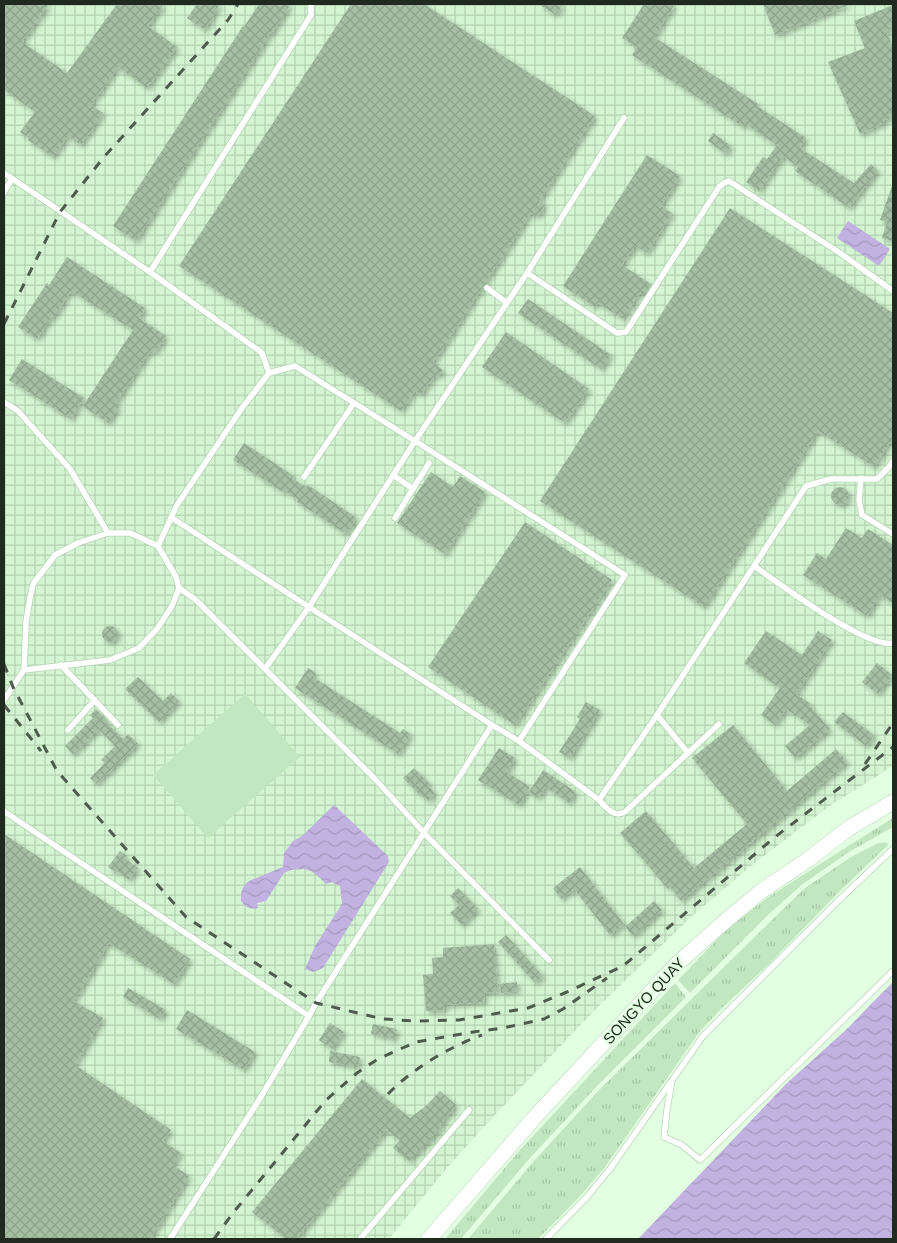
<svg xmlns="http://www.w3.org/2000/svg" width="897" height="1243" font-family="Arial,sans-serif">
<defs>
<pattern id="industrial-grid" width="8" height="8" patternUnits="userSpaceOnUse" patternTransform="scale(1.25)"><rect width="8" height="8" fill="#d3f5d1"/><path d="M0 4h8M4 0v8" fill="none" stroke="#b5d2b3"/></pattern>
<pattern id="grass-tufts" width="24" height="20" patternUnits="userSpaceOnUse" patternTransform="scale(1.25)"><rect width="24" height="20" fill="#c2e7c0"/><path d="M3 7l-1-3M5 7V3M7 7l1-3M15 17l-1-3M17 17v-4M19 17l1-3" fill="none" stroke="#a6c6a5"/></pattern>
<pattern id="water-waves" width="16" height="10" patternUnits="userSpaceOnUse" patternTransform="scale(1.25)"><rect width="16" height="10" fill="#c2b2e1"/><path d="M0 5q4-4 8 0t8 0" fill="none" stroke="#a699c1"/></pattern>
<pattern id="building-cross-hatch" width="8" height="8" patternUnits="userSpaceOnUse" patternTransform="scale(1.25)"><rect width="8" height="8" fill="#a4bfa3"/><path d="M0 0l8 8M0 8l8-8" fill="none" stroke="#8da48c"/></pattern>
<filter id="shadow"><feDropShadow dx="3" dy="3" stdDeviation="2.5" flood-color="#0004"/></filter>
</defs>
<rect width="100%" height="100%" fill="#e3ffe1"/>
<path fill="url(#industrial-grid)" d="M4 4H893V766L831 805 751 866 690 918 596 1009 493 1117 447 1168 389 1239H4Z"/>
<g fill="url(#grass-tufts)">
<path d="M893 818V827L849 852 803 884 769 914 690 993 678 980 731 925 767 898 845 848Z"/>
<path d="M886 842 888 845 843 888 769 964 722 1008 700 1031 605 1167 582 1194 538 1239H468L533 1162 601 1088 774 918 805 888 851 857 878 843Z"/>
<path d="M675 983 686 997 599 1084 530 1158 461 1239H445L520 1150Z"/>
</g>
<path fill="#c2e7c0" d="M245 694 300 757 208 838 153 775Z"/>
<g fill="url(#water-waves)">
<path d="M848 221 890 249 879 266 837 238Z"/>
<path d="M334 805 388 856 389 862 323 968 313 972 305 969 315 946 342 904 340 886 332 882 326 884 320 878 311 871 304 869 291 870 284 873 266 901 257 903 258 908C249 910 246 907 241 901 241 892 241 887 249 881L283 867 284 853 293 841 302 836Z"/>
<path d="M893 982V1239H638L786 1084 849 1027 868 1007Z"/>
</g>
<g fill="url(#building-cross-hatch)" filter="url(#shadow)">
<path d="M4 4H49L22 42 67 73 117 4H164L148 26 177 47 147 88 118 67 91 105 103 113 81 145 68 136 53 157 28 140 29 138 20 132 35 112 4 90Z"/>
<path d="M197 4H220L205 30 187 18Z"/>
<path d="M259 4H291L273 32 272 31 136 241 113 226 243 26 244 27Z"/>
<path d="M351 4H424L595 116 539 201 545 205 538 217 531 213 433 363 443 370 438 377 435 375 421 395 415 391 401 411 179 266Z"/>
<path d="M538 4H563L556 15Z"/>
<path d="M644 4H675L654 37 758 104 757 106 806 138 800 148 854 183 871 164 878 171 863 189 849 208 838 200 795 171 798 167 783 156 759 191 746 182 763 157 767 159 777 145 745 124 743 127 632 55 637 47 622 38Z"/>
<path d="M763 4H851L775 35Z"/>
<path d="M893 5V28L886 31 893 47V117L883 121 884 123 860 134 828 62 865 48 854 21Z"/>
<path d="M713 133 731 146 726 154 708 141Z"/>
<path d="M647 155 680 176 661 206 672 213 647 253 635 246 622 265 651 284 644 295 640 293 623 319 598 303 595 307 563 286Z"/>
<path d="M892 186H893V241L882 238 887 222 880 220Z"/>
<path d="M730 208 893 313V438L874 467 818 431 704 607 540 501Z"/>
<path d="M67 257 145 308 139 318 166 336 155 353 151 350 115 404 119 407 108 423 83 406 133 330 71 291 54 317 52 316 37 339 18 327 47 283 49 285Z"/>
<path d="M528 299 611 355 601 369 518 313Z"/>
<path d="M506 332 589 389 565 423 482 367Z"/>
<path d="M22 359 84 398 71 419 9 380Z"/>
<path d="M244 443 294 476 292 478 306 487 308 485 357 518 346 534 297 502 298 500 284 490 283 492 233 460Z"/>
<path d="M431 472 453 487 460 476 485 492 445 554 397 523Z"/>
<circle cx="840" cy="496" r="9"/>
<path d="M525 522 612 580 515 725 428 667Z"/>
<path d="M846 528 862 538 868 529 893 545V603L880 595 867 616 803 575 817 553 826 559Z"/>
<circle cx="110" cy="634" r="8"/>
<path d="M766 631 802 655 818 631 832 640 796 694 811 704 810 706 830 729 795 758 785 746 810 725 786 709 775 725 761 715 780 688 744 663Z"/>
<path d="M877 663 892 675 878 694 862 682Z"/>
<path d="M308 668 316 673 313 677 400 733 403 729 411 734 398 754 295 688Z"/>
<path d="M138 677 163 701 171 693 179 701 159 722 125 689Z"/>
<path d="M586 702 600 710 570 758 559 752 580 719 577 717Z"/>
<path d="M96 709 108 721 106 722 123 739 128 734 138 744 96 784 90 778 105 763 101 760 115 746 99 729 73 754 65 746 93 718 90 715Z"/>
<path d="M843 712 874 735 866 746 834 722Z"/>
<path d="M733 725 787 791 836 749 847 762 681 901 670 887 668 889 620 833 646 811 694 868 747 824 692 758Z"/>
<path d="M499 748 515 758 507 772 530 787 519 805 478 780Z"/>
<path d="M414 768 430 784 428 786 435 793 428 801 421 794 420 795 403 778Z"/>
<path d="M543 770 576 792 569 803 546 787 538 798 529 792Z"/>
<path d="M4 834 190 959 174 984 109 943 74 1001 103 1018 75 1065 171 1130 163 1141 181 1153 173 1165 189 1176 150 1239H4Z"/>
<path d="M120 851 127 856 125 858 138 868 129 880 116 870 115 872 108 867Z"/>
<path d="M580 867 624 924 610 935 574 889 561 899 553 888Z"/>
<path d="M458 888 478 909 462 925 450 913 459 905 450 896Z"/>
<path d="M654 901 662 910 633 936 625 927Z"/>
<path d="M506 935 543 976 535 983 498 942Z"/>
<path d="M494 944 498 992 484 993 485 1002 445 1005V1010L426 1011 423 975 433 974 432 958 443 957V948Z"/>
<path d="M517 982 518 991 501 993 499 984Z"/>
<path d="M128 988 166 1010 160 1019 123 997Z"/>
<path d="M187 1010 255 1052 244 1070 176 1029Z"/>
<path d="M330 1023 344 1032 332 1049 319 1040Z"/>
<path d="M373 1024 397 1029 395 1039 371 1034Z"/>
<path d="M330 1051 360 1057 358 1067 329 1062Z"/>
<path d="M362 1079 410 1118 427 1105 440 1091 456 1105 443 1122 438 1132 409 1161 393 1148 400 1140 386 1130 296 1239H286L252 1212Z"/>
</g>
<g fill="none" stroke-linecap="round" stroke-linejoin="round">
<g stroke="#b9d5b8" stroke-width="7">
<g id="service">
<path d="M624 118 527 273 415 441 309 607 492 725 519 741 599 800 657 715 806 486 831 479H877L889 467 893 461"/>
<path d="M4 173 150 272 262 353 269 373"/>
<path d="M4 192 12 179"/>
<path d="M150 272 311 15V4"/>
<path d="M527 273 617 333 626 332 719 187 724 183 729 181 840 253 893 291"/>
<path d="M487 288 506 302"/>
<path d="M4 402 18 411 70 469 108 533"/>
<path d="M393 475 413 489"/>
<path d="M304 477 354 403"/>
<path d="M861 478 859 500 862 515 893 534"/>
<path d="M172 518 309 607 265 669"/>
<path d="M395 518 429 463"/>
<path d="M158 546 177 505 242 408 269 373 295 366 415 441 625 575 519 741"/>
<path d="M754 566C779 583 866 649 893 643"/>
<path d="M179 588 196 600 375 779 424 833 549 960"/>
<path d="M61 665 118 725"/>
<path d="M4 700 24 670 26 622 30 598 33 584 55 555 78 543 108 533H130L158 546 176 577 179 588 172 606 157 629 139 648 110 660 24 670"/>
<path d="M657 715 688 753"/>
<path d="M68 730 95 700"/>
<path d="M599 800C607 808 614 819 626 811L719 724"/>
<path d="M5 812 309 1016 316 1003 492 725"/>
<path d="M672 1081 667 1109 664 1137 682 1145 700 1160 893 971"/>
<path d="M170 1239 259 1100 309 1016"/>
<path d="M360 1239 469 1110"/>
<path d="M546 1239 586 1198 610 1169 703 1036 839 900 893 849"/>
</g>
</g>
<g stroke="#b9d5b8" stroke-width="16">
<path id="secondary" d="M429 1239 534 1118 677 964 723 923 760 892 809 859 849 828 893 802"/>
</g>
<use href="#service" stroke="#fff" stroke-width="5.5"/>
<use href="#secondary" stroke="#fff" stroke-width="15"/>
<g stroke="#4d5b4c" stroke-width="3" stroke-dasharray="9 9" stroke-linecap="butt">
<path d="M4 324 60 212 104 157 228 20 238 4"/>
<path d="M4 664 13 687 57 771 186 917 316 1003 383 1019 416 1021 459 1020 528 1008 567 992 623 966 775 837 893 747"/>
<path d="M4 705 41 751"/>
<path d="M865 764 893 723"/>
<path d="M388 1094C412 1069 449 1047 482 1035"/>
<path d="M214 1239 233 1213 326 1100 357 1073 378 1059 416 1042 473 1032 503 1028 544 1019 563 1009 607 978"/>
</g>
</g>
<g text-anchor="middle" stroke-width="5" stroke-linejoin="round" paint-order="stroke">
<g font-size="15" fill="#202a1f" stroke="#e3ffe1">
<text transform="translate(644 1001) rotate(-47)" y="5">SONGYO QUAY</text>
</g>
</g>
<rect width="897" height="1243" fill="none" stroke="#202a1f" stroke-width="10"/>
</svg>
